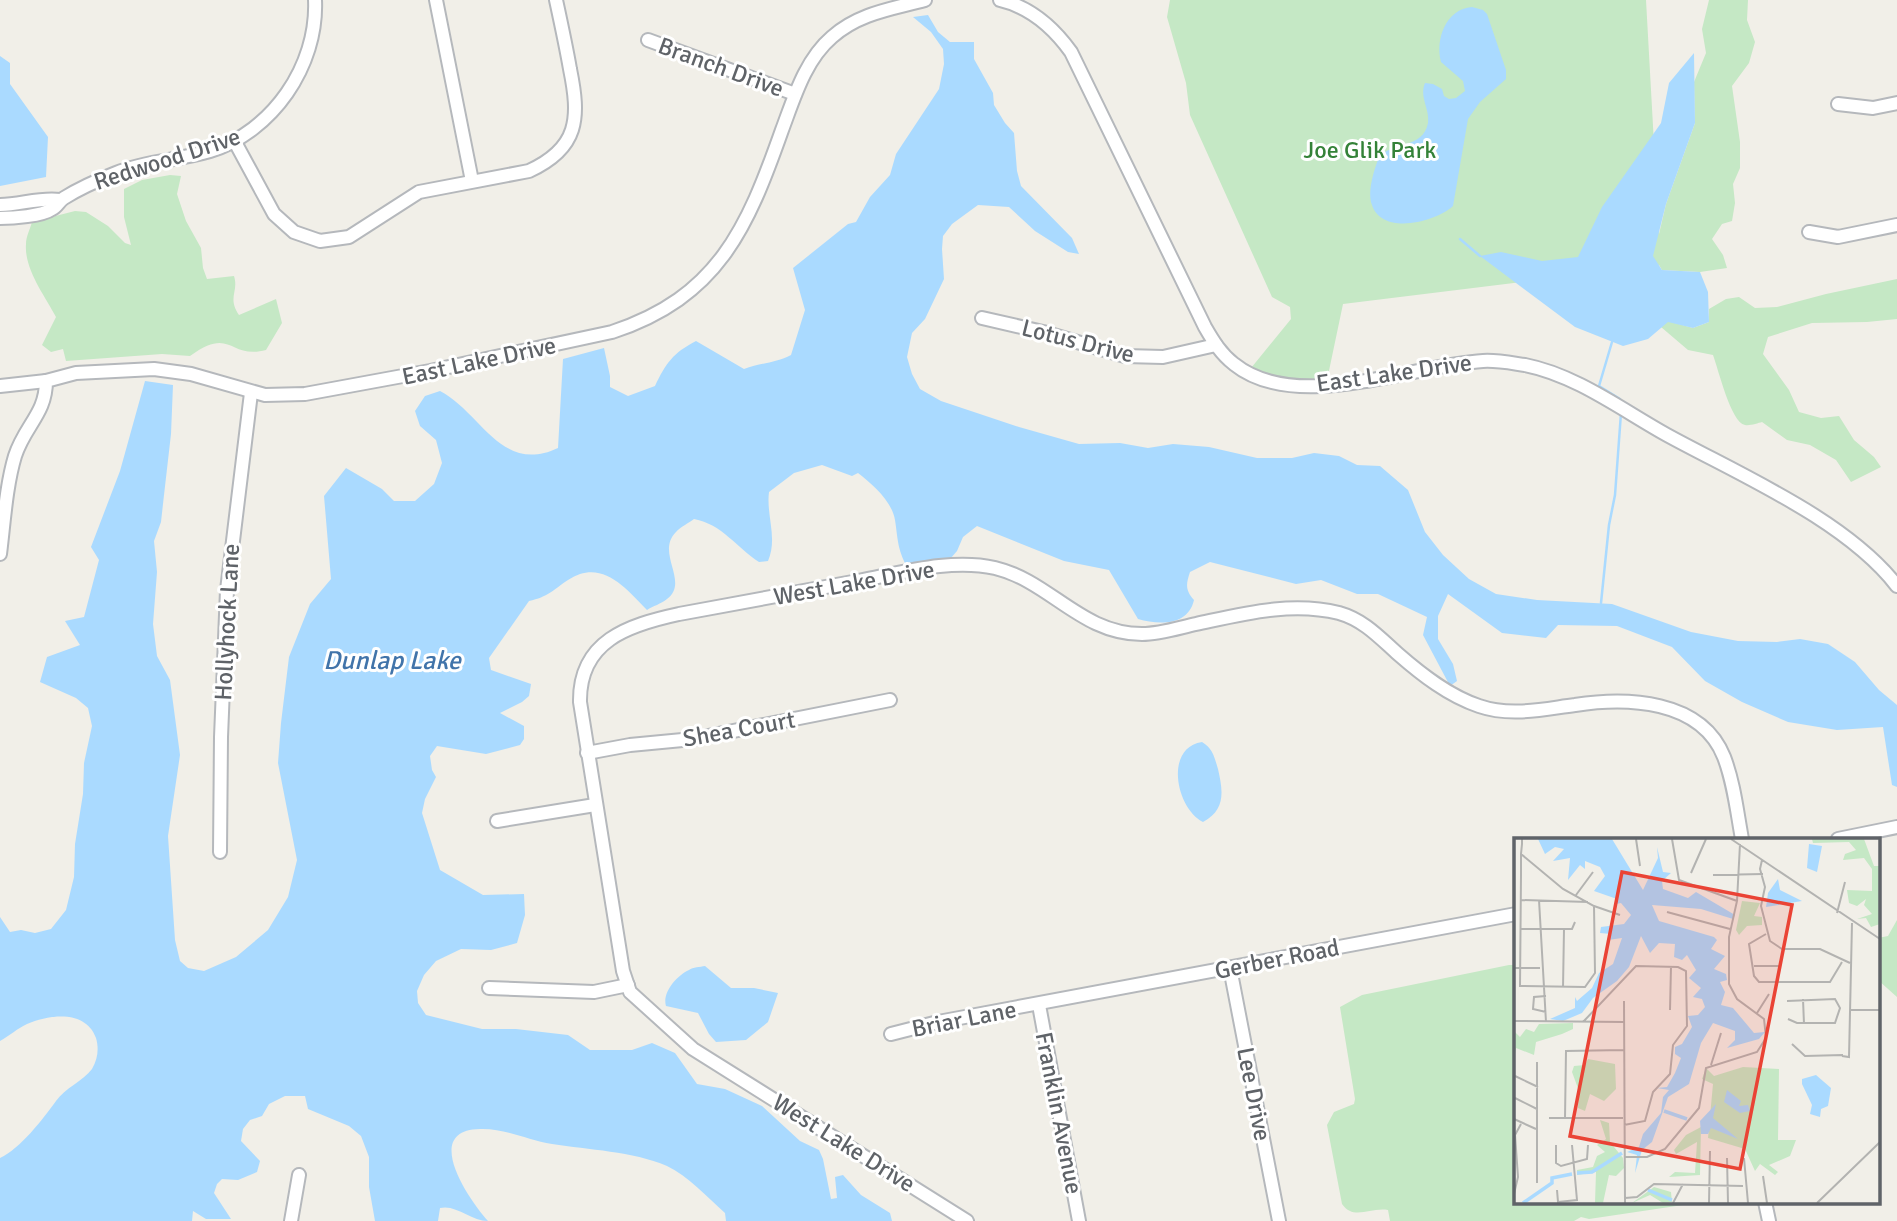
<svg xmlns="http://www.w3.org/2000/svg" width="1897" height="1221" font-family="Signika,sans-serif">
<rect width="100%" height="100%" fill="#f1efe8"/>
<g fill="#c5e8c5">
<path d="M1170 0H1646L1659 234 1666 204 1695 123 1694 82 1706 53 1702 29 1709 0H1748L1747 20 1755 42 1749 63 1732 86 1740 142V168L1733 184 1735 203 1732 221 1722 224 1712 239 1723 255 1727 268 1700 272 1662 270 1659 265 1343 304 1326 385 1247 373 1291 319 1290 307 1272 297 1190 115 1186 83 1167 17Z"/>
<path d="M170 175 181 176 177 194 186 221 201 248 203 268 207 279 234 276C239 292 227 297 239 315L276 299 282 323 266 350C229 360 232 325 190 356L162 354 66 361 63 349 51 352 42 345 56 317C45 296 24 269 26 244 26 237 30 229 32 222L75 211 86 212 108 226 125 243 131 245 124 217V189L142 180Z"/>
<path d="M1897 279V319L1867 322 1812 323 1768 337 1763 354 1789 390 1799 412 1821 418 1839 416 1854 440 1874 457 1881 467 1851 482 1836 460 1810 445 1787 440 1762 422C1758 423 1750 426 1745 425 1731 423 1718 368 1713 355L1688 350 1661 327 1668 321 1693 328 1709 322V309L1726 299 1739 297 1755 308 1777 307 1826 294Z"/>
<path d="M1897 920V997L1878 980V938L1888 936Z"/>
<path d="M1509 965H1516V1202H1693L1683 1205 1589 1219 1581 1217 1574 1221H1390L1388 1210C1370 1207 1354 1221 1342 1204L1327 1125 1334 1112 1354 1104 1355 1099 1340 1007 1362 995Z"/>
</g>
<g fill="#aadaff">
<path d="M1472 7 1483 10 1487 14 1506 70V79L1480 102 1468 119 1453 206C1436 222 1382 236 1372 205 1367 192 1374 170 1379 157 1393 141 1423 149 1428 123 1430 109 1419 97 1425 83L1433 84 1442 89 1444 96 1449 99 1456 98 1465 91 1463 81 1441 62C1435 39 1446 9 1472 7Z"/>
<path d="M928 15 938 32 950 42H974V59L993 93 994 105 1005 123 1014 133 1017 171 1021 186 1072 238 1079 254 1068 252 1035 231 1009 207 978 205 952 224 943 236 942 249 944 279 925 319 912 333 907 357 912 374 920 389 941 401 1019 427 1079 444 1120 443 1148 448 1173 444 1209 447 1257 458H1292L1314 453 1339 456 1357 465 1380 466 1408 490 1425 532 1443 555 1469 579 1496 594 1537 600 1612 604 1691 632 1738 641 1777 642 1800 639 1828 644 1855 662 1879 690 1897 705V787L1892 785 1883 727 1837 730 1788 722 1742 702 1705 681 1672 647 1617 626 1558 625 1546 638 1502 633 1448 594 1438 616V639L1453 664 1457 681 1450 686 1423 635 1427 617 1378 594H1357L1321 580 1296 584 1210 562 1190 572C1186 584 1185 590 1194 600 1188 626 1159 625 1138 619L1109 570 1064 561 977 526 963 537 957 551 950 559 907 567C897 548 898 539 895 520 892 501 872 484 858 473L852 476 822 465 794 473 769 492C766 516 778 538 768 561L759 562C737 548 722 524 694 519 689 523 680 527 676 532 655 553 690 582 667 599 661 604 653 606 647 610 625 587 601 558 568 580 553 590 548 597 529 601L489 658 491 670 531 684 529 696 522 702 500 713 524 726V739L520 745 486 754 437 746 430 756 432 770 436 777 425 799 422 813 440 870 483 895 524 894 525 915 517 943 491 950 461 949 436 961 424 975 417 991 418 1003 426 1015 482 1029H516L568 1035 590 1050H632L652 1043 675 1053 697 1084 725 1089 762 1106 800 1141 819 1150 823 1159 831 1199 837 1198 835 1177 843 1175 861 1195 890 1213 892 1221H726L725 1213C707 1197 688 1176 667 1166 632 1151 589 1150 552 1144 527 1140 505 1128 480 1129 421 1130 469 1200 488 1221 471 1221 456 1204 440 1208L438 1221H375L369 1187V1157L361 1136 349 1126 308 1109 305 1096H285L269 1104 262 1116 250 1120 243 1129 241 1141 260 1161 257 1172 238 1180 222 1179 217 1184 214 1193 231 1219H206L193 1211 192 1221H0V1158C21 1148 42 1120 56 1101 65 1088 83 1081 92 1069 98 1059 99 1048 96 1038 86 1010 50 1014 27 1024 18 1028 9 1036 0 1041V917L10 932 21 930 35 933 51 929 66 910 74 877 75 844 83 794 84 763 92 726 88 708 76 698 40 682 47 657 80 645 65 621 84 617 99 560 91 547 120 471 145 381 173 385 171 434 164 495 161 522 154 541 157 572 153 624 157 656 170 680 180 755 168 836 175 940 180 961 188 968 204 971 236 957 268 930 288 897 297 860 278 763 281 723 289 657 310 604 331 579 324 496 346 468 382 489 394 501H415L434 484 442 463 436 440 420 426 415 411 425 396 440 391C481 412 501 475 558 448L563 359 604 348 610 376V387L628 396 655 386C666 363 673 353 696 341L744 369C760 363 776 363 791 355L805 310 793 268 848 224 856 222 870 197 890 175 896 154 939 89 944 64 943 49 931 32 913 17Z"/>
<path d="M1694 53 1695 123 1666 204 1653 256 1662 270 1700 272 1708 292 1709 322 1693 328 1668 322 1648 339 1623 346 1575 327 1480 256 1501 252 1542 261 1578 257 1602 207 1661 123 1669 83Z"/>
<path d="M0 56 10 63V84L48 137 46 177 0 186Z"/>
<path d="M1202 742C1213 749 1214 756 1218 769 1223 791 1226 810 1203 822 1176 808 1164 748 1202 742Z"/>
<path d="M705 966 731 988H754L778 993 768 1022 746 1040 716 1042 709 1034 698 1013 666 1006C662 993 676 976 689 970 693 967 700 967 705 966Z"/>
</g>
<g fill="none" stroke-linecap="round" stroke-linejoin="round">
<g stroke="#aadaff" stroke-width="2.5">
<path d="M1460 239 1480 256"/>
<path d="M1612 342 1599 386 1620 399V403"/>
<path d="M1601 603 1609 525 1615 495 1621 413"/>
</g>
<g stroke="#b5b8bc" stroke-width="16">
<g id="minor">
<path d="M436 0 472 181"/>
<path d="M1000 0C1030 7 1053 27 1071 52L1205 327C1213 341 1221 354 1234 364 1296 414 1411 365 1483 361 1496 360 1511 363 1525 365 1576 375 1622 410 1667 435 1740 475 1846 520 1897 586"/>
<path d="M648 40 795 94"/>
<path d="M1838 104 1873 108 1897 103"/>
<path d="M235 142 274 214 294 232 320 241 349 237 419 192 529 171C579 148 580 118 570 69 566 46 561 23 556 0"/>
<path d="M0 205C20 205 40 197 60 200"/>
<path d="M0 218C13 218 42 216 52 209 57 207 59 201 64 198 80 188 98 180 116 173 146 161 179 160 210 151 272 132 318 66 315 0"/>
<path d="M1809 232 1838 237 1897 225"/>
<path d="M982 318 1043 332 1125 356 1163 357 1216 345"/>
<path d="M0 386 46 381"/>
<path d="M0 554C4 522 6 486 15 456 25 425 46 414 46 381L76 373 154 369 191 374 265 395 305 394 430 371 612 332C718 297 747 229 782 130 794 98 805 60 832 37 859 13 892 9 925 0"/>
<path d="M587 753 630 745 693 739 890 700"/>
<path d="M497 821 595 805"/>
<path d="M1838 839 1897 827"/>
<path d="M220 852 221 737 227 590 251 393"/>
<path d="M1230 968 1279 1221"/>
<path d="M489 988 594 992 628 985"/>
<path d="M1039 1005 1079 1221"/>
<path d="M891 1034 938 1022 1516 914"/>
<path d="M1765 1202 1769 1221"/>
<path d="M291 1221 299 1175"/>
<path d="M967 1221 693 1049 630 992 623 971 580 702C579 641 628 625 679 614 738 603 798 592 858 581 901 573 951 558 995 568 1050 581 1081 634 1142 634 1160 634 1178 628 1196 624 1243 614 1291 601 1339 613 1364 620 1380 638 1398 654 1422 675 1449 696 1479 706 1511 717 1543 709 1575 705 1626 697 1701 699 1724 757 1734 783 1737 812 1742 839"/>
</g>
</g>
<use href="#minor" stroke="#fff" stroke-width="12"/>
</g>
<g text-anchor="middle" stroke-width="6" stroke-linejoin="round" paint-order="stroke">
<g font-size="24" fill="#5f6368" stroke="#fff">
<text transform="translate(721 67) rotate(20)" y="8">Branch Drive</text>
<text transform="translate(167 159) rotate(-18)" y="8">Redwood Drive</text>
<text transform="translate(1078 341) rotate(14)" y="8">Lotus Drive</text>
<text transform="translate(479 361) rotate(-12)" y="8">East Lake Drive</text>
<text transform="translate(1394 373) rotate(-8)" y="8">East Lake Drive</text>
<text transform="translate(854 583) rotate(-10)" y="8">West Lake Drive</text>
<text transform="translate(227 622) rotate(-87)" y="8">Hollyhock Lane</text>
<text transform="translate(739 729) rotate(-10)" y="8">Shea Court</text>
<text transform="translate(1277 959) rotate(-11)" y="8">Gerber Road</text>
<text transform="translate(964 1019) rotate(-11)" y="8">Briar Lane</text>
<text transform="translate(1254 1094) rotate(79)" y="8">Lee Drive</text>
<text transform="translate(1059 1113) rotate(79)" y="8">Franklin Avenue</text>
<text transform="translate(844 1143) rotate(32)" y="8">West Lake Drive</text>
</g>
<g font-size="24" fill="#348238" stroke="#fff">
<text x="1370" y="158">Joe Glik Park</text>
</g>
<g font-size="26" font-style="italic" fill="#4174aa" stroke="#fff">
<text x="392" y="669">Dunlap Lake</text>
</g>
</g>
<g transform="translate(1514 838)">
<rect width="366" height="366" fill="#f1efe8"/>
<path d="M298 1H350L360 28H366V86L357 89 352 80 343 81 358 76 350 67 352 61 343 68 335 65 333 52 358 53V31L350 20 329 22 331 16 342 12 335 4 299 5ZM228 63 246 65 240 78 248 79V87L233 88 225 97 222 92ZM59 185V191L48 196 22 204 20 217 2 210 0 221V193L6 199 12 191 20 194 25 186ZM74 221 101 226 102 251 90 263 76 256 71 273 64 270 65 253 58 234 60 228 71 227ZM229 229 265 231 264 302H282L276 318 255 327 264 334 261 337 246 326 241 333 231 311 194 300 199 246 188 241 192 230 200 238ZM86 282 95 285 96 304 109 320 110 330 102 338 95 337 89 365H81L82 334 63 337V332L79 329 83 318 91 314 83 307 92 301ZM187 289 186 337 155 339 161 334 181 335 183 304 162 316 160 312 172 297ZM140 349 157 354 158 364 149 365 136 357 118 365Z" fill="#c5e8c5"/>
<path d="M24 1H98L129 52 144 20 143 9 149 34 157 35 148 43 149 51 174 60 182 54 221 77 219 81 187 71 138 67 145 83 200 99 203 102 197 111 211 118 200 131 212 136 213 142 206 144 211 154 207 167 219 170 240 195 251 194 245 201 213 210 221 202V193L199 185 187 205 175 246 154 259 138 304 128 312 121 335 123 317 113 314 125 309 129 296 147 275 149 259 155 252 143 250 153 249 161 235 167 220 161 216V209L168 206 178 189 174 178 184 177 191 169 188 161 179 159 187 150 175 140 182 132 173 117 168 122 160 119 161 106 145 105 136 115 127 98 115 129 103 143 79 160 68 175 49 183 36 181 61 170V159L63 163 78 150 85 135 99 126 108 100 94 102 97 96 86 95 87 89 110 86 117 77 107 65 102 66 103 61 80 53 91 38 86 29 71 23V31L66 27 54 42 56 20 39 23 50 11 41 9 31 16ZM295 6 308 8 303 34 293 30ZM264 41 266 52 288 63 252 69 254 55ZM302 237 317 250 314 268 307 271 306 279 296 276 298 267 288 246V241ZM213 252 227 263 225 268 234 267 236 273 226 275 210 264ZM202 266 199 280 224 301 197 290 194 296H187L186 283Z" fill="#aadaff"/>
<path fill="none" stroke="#aadaff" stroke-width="3.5" d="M150 273 173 281M63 335 78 334 108 315M134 352 158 362M9 365 38 345V340L58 336"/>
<path fill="none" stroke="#b3b3b1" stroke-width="2" d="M122 1 126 28M217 1 366 101M7 16 49 51 80 68 81 135 71 149 6 148 7 37V16L8 6V1M248 22 246 31 251 49 247 68 256 103 268 111H306L336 125M177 35 192 1M199 37 249 36M62 57 79 34M7 62 74 64M25 62 32 184M223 63 226 6M80 68 106 77M153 74 216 91M323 75 331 44M7 91H58L61 84M252 96 235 106 240 138 245 144H316L328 124M240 128H267M0 130H26M49 150 50 91M32 158 20 159 19 171 32 174M289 161 290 186M110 163 111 365M273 163 321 161 326 170 321 185H283L274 181M156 172 157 128M336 172H366M243 175 255 156M0 183 110 184M69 184 122 128 164 129 172 133 173 188 159 207 156 236 139 254 131 283 110 287M278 206 291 218 329 217M328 218 335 219 338 85M197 227 207 195M1 238 24 249M1 260 23 271M35 280H109M51 280 52 213 110 212M0 281 22 291M42 307V325L47 328 73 321 74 307M111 319H133L151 311 185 270 192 230 243 214 252 200 250 181 223 161 215 146V99L223 63 165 42 158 1M213 320 214 365M230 320 234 365M249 338 253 365M23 345V224M43 352 44 364 63 362 58 307M0 356 4 339 1 297 7 286M111 360 123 359 140 346 229 348M159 365 169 346M195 365 196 313M303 365 366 304"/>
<path fill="#ea4335" fill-opacity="0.15" stroke="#ea4335" stroke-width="3.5" d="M108 34 278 67 226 331 56 298Z"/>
<rect width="366" height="366" fill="none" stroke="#5f6368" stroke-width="3.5"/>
</g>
</svg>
